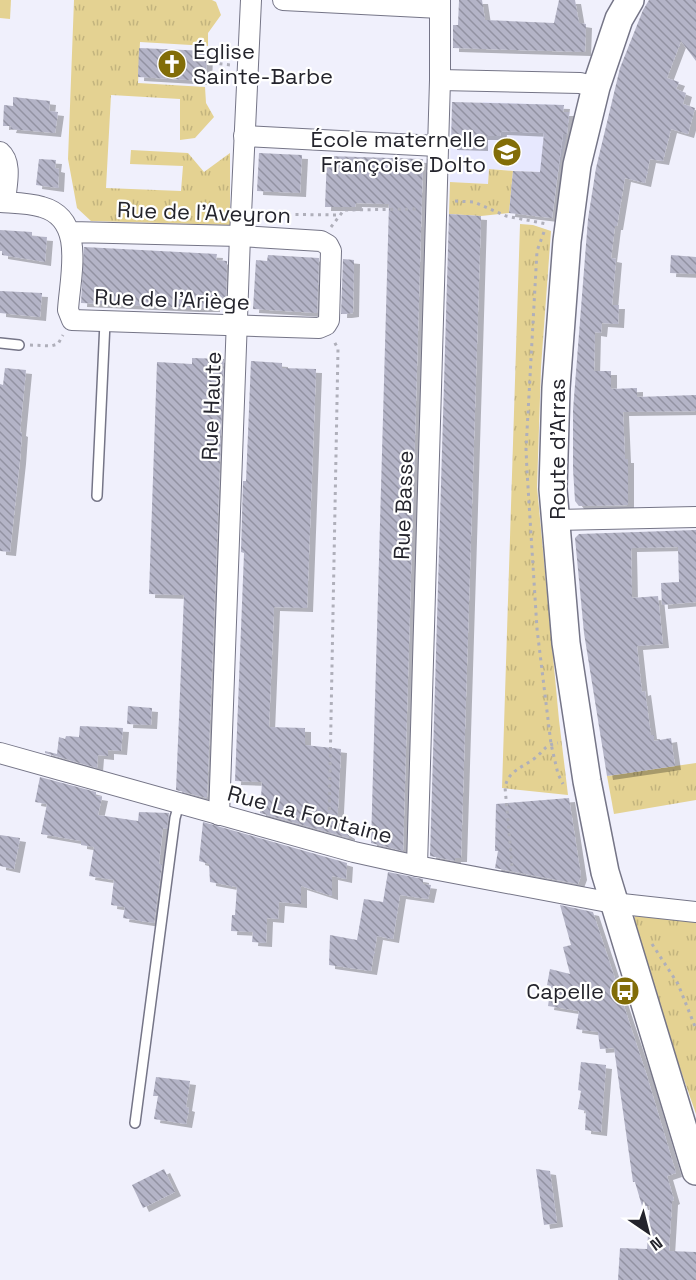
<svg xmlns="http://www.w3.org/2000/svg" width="696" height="1280" font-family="'Space Grotesk',sans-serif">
<defs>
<pattern id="grass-tufts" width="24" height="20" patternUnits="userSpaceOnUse" patternTransform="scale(1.5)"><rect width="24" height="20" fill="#e4d292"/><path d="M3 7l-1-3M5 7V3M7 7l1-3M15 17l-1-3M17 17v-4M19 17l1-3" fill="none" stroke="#c3b47e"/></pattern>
<pattern id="building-back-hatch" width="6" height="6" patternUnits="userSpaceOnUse" patternTransform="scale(1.5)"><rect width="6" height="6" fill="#b4b4c7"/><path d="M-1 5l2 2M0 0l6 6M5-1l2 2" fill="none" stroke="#9292a2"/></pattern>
<filter id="shadow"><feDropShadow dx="6" dy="4" stdDeviation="0" flood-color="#0004"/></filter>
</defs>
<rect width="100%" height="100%" fill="#f0f0fc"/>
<path fill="#e7e8fe" d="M483 102 564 105 563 112H570L567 134 558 173 489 169 488 184 450 182 451 124 482 125Z"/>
<g fill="url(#grass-tufts)">
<path d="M74 0H212L216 2 221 15 208 33V46L140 42 138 83 205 87 206 103 214 117 195 138 180 140V99L111 95 106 188 181 191 183 166 130 164 131 150 188 153 204 172 230 153V225L91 221 77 208 68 159Z"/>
<path d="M489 169 513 171 509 213 481 216 449 214 450 182 488 184Z"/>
<path d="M520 224 533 225 551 231 541 367 537 487 559 720 568 795 502 788Z"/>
<path d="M696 763V800L614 814 607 776Z"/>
<path d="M635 916 696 922V1114L631 928Z"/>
</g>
<path fill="#e4d292" d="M0 0H11L10 19 0 18Z"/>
<g fill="url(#building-back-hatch)" filter="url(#shadow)">
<path d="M459 0H482L485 20 554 23 559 0H575L579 23 586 24 585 52 453 48V25H458Z"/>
<path d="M649 0H696V61L681 41 667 78 679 82 676 89 686 93 683 104 695 108 688 134 671 129 663 161 650 159 645 183 625 178 617 226H615L611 258 616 259 612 305H619L618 324 602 323 601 333 595 332 594 371H611V389L637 388V397L696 395V411L623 412 625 459H628V505L579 506 575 501 573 469V410L588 219 596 168 620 68 643 10Z"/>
<path d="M139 48 207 51 206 81 138 77Z"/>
<path d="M13 97 50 101 49 111 58 112 55 133 10 129 11 126H3L4 105 13 106Z"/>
<path d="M452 102 564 105 563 112H569L567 134H563L552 218 509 213 513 171 540 172 544 133 501 131 500 136H482V147L451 146Z"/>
<path d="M259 153 302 155 300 193 257 191Z"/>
<path d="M327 156 423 159 403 851 371 843 389 204 356 203 355 207H325Z"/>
<path d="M39 159 56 160 55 168 59 169 58 188 36 185Z"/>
<path d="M449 214 481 216 461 858H455V861L430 856Z"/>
<path d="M0 230 32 232V236L47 237 45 262 2 255V251H0Z"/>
<path d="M84 247 217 254 216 260 227 261 226 304H214V308H193L81 303Z"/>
<path d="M268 255 319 258 317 313 253 309 256 260 267 261Z"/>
<path d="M671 255 696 257V274L670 273Z"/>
<path d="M343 259 354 260 353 313 346 314H341Z"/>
<path d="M0 291 42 293 40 317 0 313Z"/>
<path d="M192 358 224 359 207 798 176 790 184 595 149 594 157 362 192 364Z"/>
<path d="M251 361 282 363V368L316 369 307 608 274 607 269 727 305 728V745L341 749 337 828 349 835V838L260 813 262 782 235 781 244 553 241 552 243 481H246Z"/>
<path d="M5 368 26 370 20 432 22 433 20 460 10 552 0 551V384L3 385Z"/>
<path d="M696 530V602L662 605 661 583 679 582 678 547 631 548 632 598 658 596 663 644 637 646 642 692 645 691 651 735H654V741L671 738 675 766 607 776 584 633 575 538 579 534Z"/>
<path d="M128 706 152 708 151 725 127 724Z"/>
<path d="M80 726 123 728 121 751 108 750V756L98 755 97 768 45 753V751L57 754 59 737 65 739 66 736 79 737Z"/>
<path d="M40 777 96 792V796L102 797 98 815 138 821 139 812 169 813 167 829 163 828 159 864H162L154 923 123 918 125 907 111 905 114 880 89 876 94 847 81 845V841L41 834 47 804 35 802Z"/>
<path d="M569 798 581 876 578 884 495 868 498 851H495L496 804Z"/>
<path d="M203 822 347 863 346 879 332 876V896L301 886V904L279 902 278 919 267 918 266 943 252 942 253 932 231 931 232 915H235L237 887 210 882 209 864 199 861Z"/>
<path d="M0 835 20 838 14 869 0 866Z"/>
<path d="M388 872 423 879V884L431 885 428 899 400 895 393 939 377 936 371 971 329 965 330 935 357 940 364 899 383 902Z"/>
<path d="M560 905 593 912 646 1073 676 1173 667 1176 674 1200 672 1201 669 1251 696 1252V1280H618L620 1248 647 1249 650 1206H642L635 1182H633L614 1048 600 1049 598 1032 576 1029 579 1011 548 1006 551 986 547 985 550 969 570 974 563 947 571 945Z"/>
<path d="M581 1062 606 1065 601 1132 585 1130 586 1111 578 1109 581 1091 578 1090Z"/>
<path d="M156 1077 190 1081 186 1107 189 1108 186 1124 154 1119 158 1096H153Z"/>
<path d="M164 1169 175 1192 143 1208 132 1185Z"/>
<path d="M536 1169 550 1171 557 1223 544 1225Z"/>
</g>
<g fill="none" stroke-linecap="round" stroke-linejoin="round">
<g stroke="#757587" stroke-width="12">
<g id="lane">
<path d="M0 343 19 345"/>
<path d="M97 496 105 322"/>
<path d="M135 1123 175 818 179 804"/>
</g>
</g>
<g stroke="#757587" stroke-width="22">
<g id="street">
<path d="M283 0 440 8"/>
<path d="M440 80 580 83 596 87"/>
<path d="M244 136 437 146"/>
<path d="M0 152C13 163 6 186 5 202"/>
<path d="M0 202C13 203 29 203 42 207 86 219 70 276 68 310L72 320 319 328 326 325 329 320 331 251 328 245 321 241 240 236 71 232"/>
<path d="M556 520 696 517"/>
<path d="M0 753 354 852 417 866 613 903 696 912"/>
<path d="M219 815 240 236 251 0"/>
<path d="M417 866 440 80V0"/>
</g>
</g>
<g stroke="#757587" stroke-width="30">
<path id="secondary" d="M630 0 619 19 596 87 577 165 567 241 556 388 553 489 566 643 587 781 605 872 696 1171"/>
</g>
<g stroke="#afafba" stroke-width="3" stroke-dasharray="3 4.5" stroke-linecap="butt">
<path d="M212 63 231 65"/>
<path d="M455 201 474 202 506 216 547 224"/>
<path d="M258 214 340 215"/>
<path d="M331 227 344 210 418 209"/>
<path d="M544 232 537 251 526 449 527 471 537 629 551 744 558 774 563 784"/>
<path d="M30 345 51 346 58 344 63 335"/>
<path d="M329 825 338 349 334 341"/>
<path d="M512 866 505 787C509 770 522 768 535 758 545 750 544 745 558 743"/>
<path d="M652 944 678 984 696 1029"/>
</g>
<use href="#lane" stroke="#fff" stroke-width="9"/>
<use href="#street" stroke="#fff" stroke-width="20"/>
<use href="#secondary" stroke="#fff" stroke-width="27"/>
</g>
<defs>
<g id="church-disc" transform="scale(1.5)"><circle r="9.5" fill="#826d08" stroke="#fff"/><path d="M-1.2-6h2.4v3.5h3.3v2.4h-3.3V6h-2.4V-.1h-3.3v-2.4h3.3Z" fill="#fff"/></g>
<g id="school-disc" transform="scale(1.5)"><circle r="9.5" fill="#826d08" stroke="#fff"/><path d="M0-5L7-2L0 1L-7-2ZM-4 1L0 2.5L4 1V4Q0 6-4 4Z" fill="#fff"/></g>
<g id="bus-disc" transform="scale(1.5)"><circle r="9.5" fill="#826d08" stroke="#fff"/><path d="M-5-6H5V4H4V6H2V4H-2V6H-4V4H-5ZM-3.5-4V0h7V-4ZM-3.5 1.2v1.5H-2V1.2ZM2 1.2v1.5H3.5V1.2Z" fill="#fff"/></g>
</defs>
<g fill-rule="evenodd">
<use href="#church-disc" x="172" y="64"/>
<use href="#school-disc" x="507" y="152"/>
<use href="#bus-disc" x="625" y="991"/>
</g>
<g text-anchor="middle" stroke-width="4.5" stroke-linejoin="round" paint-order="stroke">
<g font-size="22" fill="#24242c" stroke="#fff" text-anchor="end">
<text x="193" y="59" text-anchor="start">Église<tspan x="193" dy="25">Sainte-Barbe</tspan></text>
<text x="486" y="147">École maternelle<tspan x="486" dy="25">Françoise Dolto</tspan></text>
<text x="604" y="999">Capelle</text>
</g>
<g font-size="22" fill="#24242c" stroke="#fff">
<text transform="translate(204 212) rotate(2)" y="8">Rue de l'Aveyron</text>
<text transform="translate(172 299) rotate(2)" y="8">Rue de l'Ariège</text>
<text transform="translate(211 406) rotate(-88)" y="8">Rue Haute</text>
<text transform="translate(557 449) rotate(-90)" y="8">Route d'Arras</text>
<text transform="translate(403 505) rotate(-88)" y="8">Rue Basse</text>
<text transform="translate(310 814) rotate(15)" y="8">Rue La Fontaine</text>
</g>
</g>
<g transform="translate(648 1232) rotate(145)" stroke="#ffffff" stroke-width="4.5" paint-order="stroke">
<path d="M0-4.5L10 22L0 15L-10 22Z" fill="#24242c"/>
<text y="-9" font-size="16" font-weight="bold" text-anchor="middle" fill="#24242c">N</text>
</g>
</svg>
